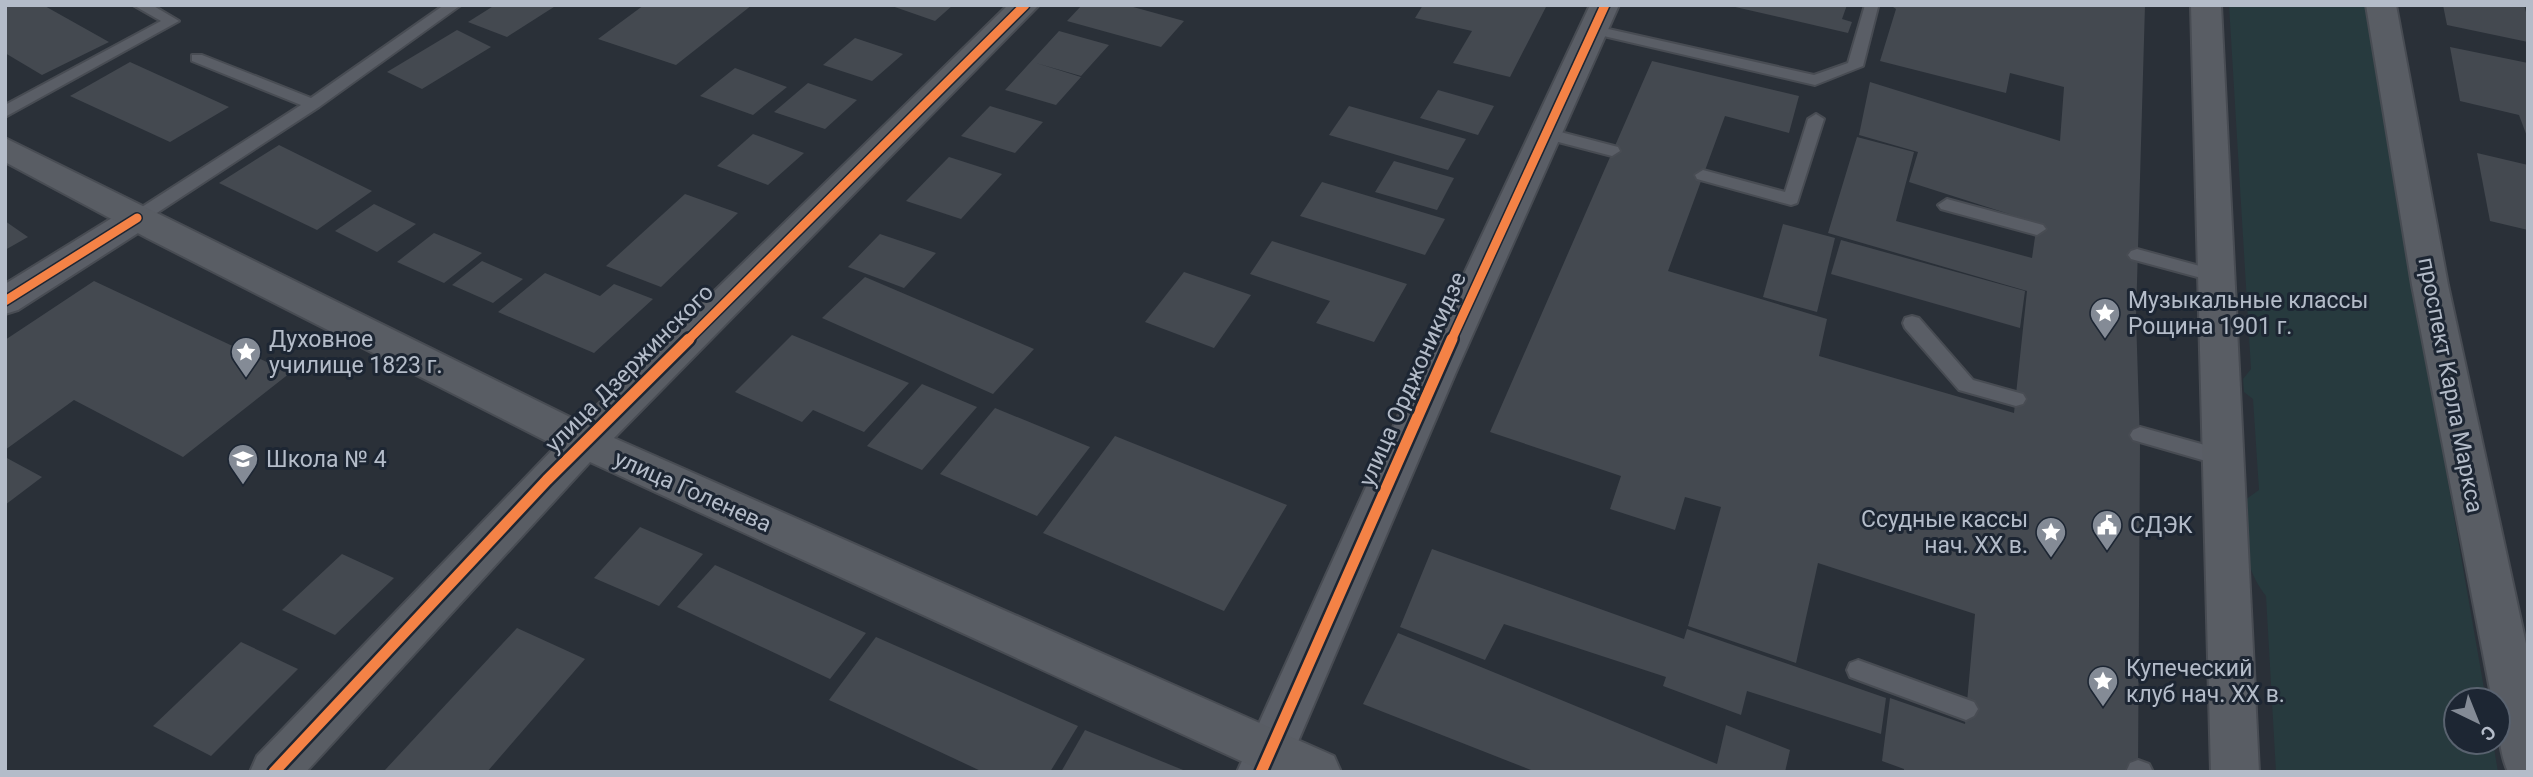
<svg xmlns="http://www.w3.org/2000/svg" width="2533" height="777" font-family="Roboto,sans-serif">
<rect width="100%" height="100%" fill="#2a3038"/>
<path fill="#273a3e" d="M2229 5H2365L2486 700H2456V742H2493L2498 772H2276L2266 596C2244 568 2241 535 2245 500L2259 490 2253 399 2244 392 2243 379 2251 369Z"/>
<g fill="#444950">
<path d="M5 5H43L109 42 42 75 5 53Z"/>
<path d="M495 5H557L507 37 468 22Z"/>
<path d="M644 5H752L676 65 598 39Z"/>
<path d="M889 5H953L935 21Z"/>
<path d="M1082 5H1126L1184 21 1161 47 1067 21Z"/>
<path d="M1423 5H1547L1510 77 1453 63 1472 31 1415 18Z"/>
<path d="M1847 5 1842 19 1852 22 1848 33 1731 6Z"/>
<path d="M1890 5H2145L2136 317 2140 443 2138 772H1904V769L1882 761 1890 698 1965 724 1975 614 1818 563 1796 663 1688 626 1721 507 1685 497 1675 530 1610 509 1621 476 1490 432 1652 61 1799 96 1789 133 1725 116 1668 271 1827 319 1819 356 2014 413 2027 291 1828 233 1857 137 1914 152 1896 221 2032 258 2037 223 1909 182 1918 152 1859 135 1870 82 2060 141 2064 87 2010 73 2006 93 1880 61 1896 9Z"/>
<path d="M2443 5H2524L2528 19V42L2447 25Z"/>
<path d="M457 30 491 47 422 89 387 72Z"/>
<path d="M1059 31 1109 45 1081 76 1036 63 1081 77 1056 105 1005 90Z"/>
<path d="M855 38 903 54 872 81 823 65Z"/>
<path d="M2450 47 2528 63V139L2519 115 2460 101Z"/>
<path d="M130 62 229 107 170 142 70 96Z"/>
<path d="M735 68 787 87 753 115 700 96Z"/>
<path d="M808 83 857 100 825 129 774 112Z"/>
<path d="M1438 90 1494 106 1478 135 1420 118Z"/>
<path d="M990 106 1043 122 1015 153 961 136Z"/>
<path d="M1349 106 1466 139 1448 170 1329 135Z"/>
<path d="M753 134 804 153 768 185 717 166Z"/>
<path d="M279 145 372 191 317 230 219 183Z"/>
<path d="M2477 153 2528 165V230L2490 221Z"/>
<path d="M949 157 1002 174 961 219 906 201Z"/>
<path d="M1394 161 1454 178 1437 210 1375 192Z"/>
<path d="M1322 182 1445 219 1425 255 1300 216Z"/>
<path d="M685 194 738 213 661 287 606 266Z"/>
<path d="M374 204 416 224 377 252 335 231Z"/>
<path d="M5 221 28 237 5 250Z"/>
<path d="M1783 224 1835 238 1817 312 1763 297Z"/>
<path d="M434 233 482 253 444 283 397 262Z"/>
<path d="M880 234 936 253 904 288 848 267Z"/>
<path d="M1841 240 2025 291 2020 328 1831 274Z"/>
<path d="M1272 241 1407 284 1374 342 1316 323 1330 301 1250 274Z"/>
<path d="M482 261 523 279 493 303 452 285Z"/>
<path d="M1184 272 1251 295 1214 348 1145 322Z"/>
<path d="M545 273 600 296 614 284 653 299 594 353 498 312Z"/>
<path d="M865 277 1034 349 993 394 822 318Z"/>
<path d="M94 281 290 373 183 457 74 400 5 450V340Z"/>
<path d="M792 335 909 383 864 432 813 410 802 422 735 392Z"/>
<path d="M922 384 977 407 922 470 867 446Z"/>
<path d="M995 408 1090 447 1037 516 940 474Z"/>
<path d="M1115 436 1287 505 1224 611 1043 533Z"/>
<path d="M5 457 42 477 5 505Z"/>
<path d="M640 527 703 554 659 606 594 578Z"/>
<path d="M1432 549 1684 639 1687 629 1886 698 1881 734 1747 691 1741 715 1663 686 1666 677 1504 624 1485 660 1400 627Z"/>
<path d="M342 554 394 578 335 635 282 610Z"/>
<path d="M715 565 866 633 830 679 677 607Z"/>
<path d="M517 628 585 659 487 772 385 770Z"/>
<path d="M1398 633 1717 764 1726 725 1790 750 1785 772H1536L1363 704Z"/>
<path d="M876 637 1078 726 1050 772H983L829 700Z"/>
<path d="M241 642 298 669 211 756 153 726Z"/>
<path d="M1085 730 1188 772H1061Z"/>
</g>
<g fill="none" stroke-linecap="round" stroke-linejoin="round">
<g stroke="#484c53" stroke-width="4">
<g id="lane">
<path d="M133 5H152L179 21 5 117V105L161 21Z"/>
<path d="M444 5H461L319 107 143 222H131L128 218 131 214 301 105 192 61V55H202L311 98Z"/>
<path d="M1865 5 1878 7 1863 66 1815 85 1595 34 1588 30 1595 26 1814 75 1848 63Z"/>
<path d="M1816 114 1824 119 1797 203 1791 205 1697 179 1695 175 1703 170 1785 192 1808 119Z"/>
<path d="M1549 129 1618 147 1620 151 1612 156 1543 138 1541 134Z"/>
<path d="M1947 199 2043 225 2046 229 2037 235 1941 209 1938 205Z"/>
<path d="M2137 249 2222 272 2225 276 2216 282 2131 259 2128 255 2131 251Z"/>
<path d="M1912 316 1919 318 1973 380 2023 394 2026 399 2023 404 2016 406 1959 390 1905 328 1903 323 1905 318Z"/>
<path d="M2140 427 2230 452 2233 458 2230 464 2223 466 2133 440 2130 435 2133 430Z"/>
<path d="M1858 660 1974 702 1978 709 1974 716 1966 720 1850 677 1847 670 1850 663Z"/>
<path d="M2138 760 2149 764 2153 772H2126L2130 763Z"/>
</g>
</g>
<g stroke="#484c53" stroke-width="4">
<g id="street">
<path d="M1590 5H1619L1456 372 1285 772H1237L1418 372Z"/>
<path d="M137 206 149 210 154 218 149 226 18 310 5 314V284L125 210Z"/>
</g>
</g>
<g stroke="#484c53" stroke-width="4">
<g id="secondary">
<path d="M1008 5H1039L614 438 1334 756 1341 772H1265L590 462 306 772H250L257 756 556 446 147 238 5 162V138L580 422Z"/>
<path d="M2191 5H2221L2259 772H2211Z"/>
<path d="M2366 5H2396L2448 285 2528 653V772H2508C2498 749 2498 724 2498 700H2492L2412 285Z"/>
</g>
</g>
<use href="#lane" fill="#5a5e66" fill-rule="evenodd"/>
<use href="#street" fill="#5a5e66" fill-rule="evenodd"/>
<use href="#secondary" fill="#595d64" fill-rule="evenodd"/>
<g stroke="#1d2633" stroke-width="12">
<g id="cycleway-far1">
<path d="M5 301 137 218"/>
<path d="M687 341 1025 5"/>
<path d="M1451 341 1605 5"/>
</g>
</g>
<g stroke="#1d2633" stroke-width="16">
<g id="cycleway">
<path d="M274 772 547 480 689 339"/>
<path d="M1261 772 1452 339"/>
</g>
</g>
<use href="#cycleway-far1" stroke="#f48246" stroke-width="9"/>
<use href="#cycleway" stroke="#f48246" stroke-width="11"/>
</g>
<defs>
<g id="sight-pin" transform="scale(1.575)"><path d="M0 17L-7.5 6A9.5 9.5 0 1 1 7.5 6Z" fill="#848b96" stroke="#1d2633"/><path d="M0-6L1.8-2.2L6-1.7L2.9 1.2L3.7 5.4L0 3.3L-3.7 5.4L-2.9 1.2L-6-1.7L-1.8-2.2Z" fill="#fff"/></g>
<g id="school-pin" transform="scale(1.575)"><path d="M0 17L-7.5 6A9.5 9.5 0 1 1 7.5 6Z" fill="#848b96" stroke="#1d2633"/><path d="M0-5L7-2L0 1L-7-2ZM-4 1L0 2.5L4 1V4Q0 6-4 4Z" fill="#fff"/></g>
<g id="civic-pin" transform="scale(1.575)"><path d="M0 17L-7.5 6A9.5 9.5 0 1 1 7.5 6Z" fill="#848b96" stroke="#1d2633"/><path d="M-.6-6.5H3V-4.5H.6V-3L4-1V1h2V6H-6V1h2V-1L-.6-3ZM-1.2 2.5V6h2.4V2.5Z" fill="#fff"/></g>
</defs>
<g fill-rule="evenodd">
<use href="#sight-pin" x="2105" y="313"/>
<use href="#sight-pin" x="246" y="352"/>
<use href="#school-pin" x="243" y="459"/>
<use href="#civic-pin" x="2107" y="525"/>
<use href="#sight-pin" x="2051" y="532"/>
<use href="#sight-pin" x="2103" y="681"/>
</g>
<g text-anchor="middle" stroke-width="6" stroke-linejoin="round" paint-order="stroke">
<g font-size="23" fill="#b4bcc9" stroke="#1d2633" text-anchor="start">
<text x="2128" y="308">Музыкальные классы<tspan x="2128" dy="26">Рощина 1901 г.</tspan></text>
<text x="269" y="347">Духовное<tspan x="269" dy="26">училище 1823 г.</tspan></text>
<text x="266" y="467">Школа № 4</text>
<text x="2028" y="527" text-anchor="end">Ссудные кассы<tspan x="2028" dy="26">нач. ХХ в.</tspan></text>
<text x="2130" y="533">СДЭК</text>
<text x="2126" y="676">Купеческий<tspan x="2126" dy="26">клуб нач. ХХ в.</tspan></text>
</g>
<g font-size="23" fill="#b4bcc9" stroke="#1d2633">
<text transform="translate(629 368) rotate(-45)" y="8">улица Дзержинского</text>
<text transform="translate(1412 379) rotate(-66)" y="8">улица Орджоникидзе</text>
<text transform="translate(2451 385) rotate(79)" y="8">проспект Карла Маркса</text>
<text transform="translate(693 491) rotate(24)" y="8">улица Голенева</text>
</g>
</g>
<rect width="2533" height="777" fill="none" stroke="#b4bcc9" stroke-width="14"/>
<g transform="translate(2477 721) rotate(137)"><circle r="33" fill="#1d2633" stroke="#59626f" stroke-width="2"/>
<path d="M0-5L12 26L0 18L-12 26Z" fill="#848b96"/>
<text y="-10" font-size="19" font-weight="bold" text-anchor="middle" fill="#b4bcc9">С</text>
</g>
</svg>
